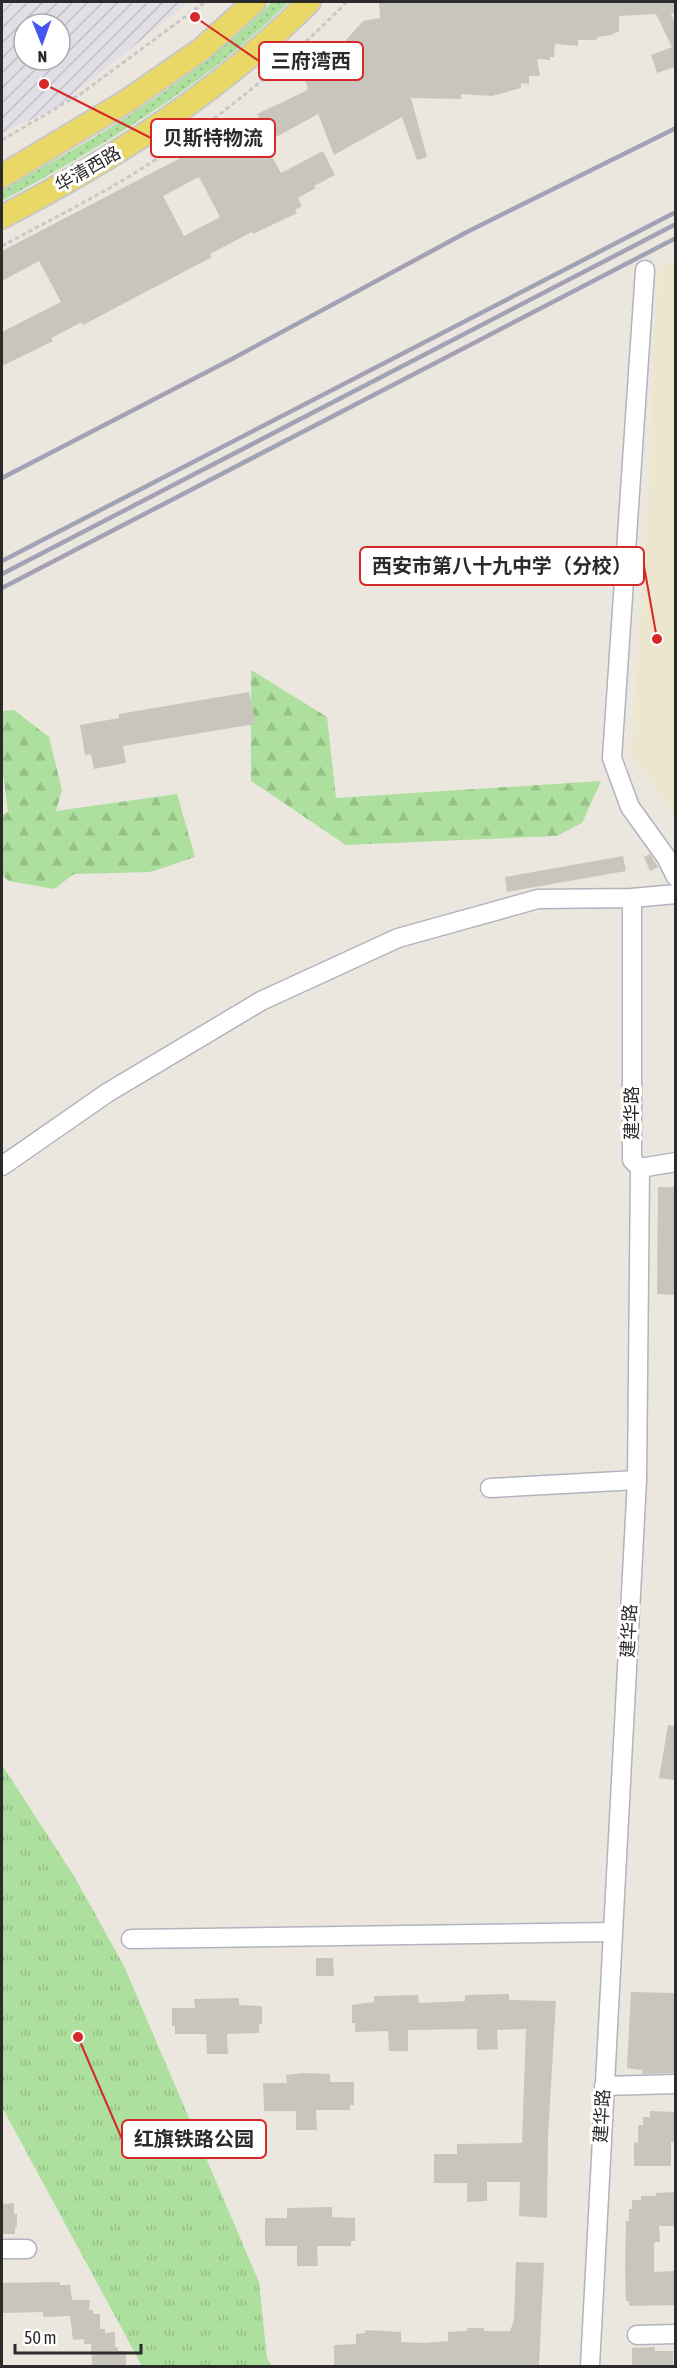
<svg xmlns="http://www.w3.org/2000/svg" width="677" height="2368" font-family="'Asap Condensed','Noto Sans SC',sans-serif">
<defs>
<pattern id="industrial-furrows" width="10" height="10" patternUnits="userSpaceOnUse" patternTransform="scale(1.5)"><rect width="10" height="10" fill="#e1dee5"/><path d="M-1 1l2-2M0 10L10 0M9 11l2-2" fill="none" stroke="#c1bfc5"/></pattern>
<pattern id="grass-dots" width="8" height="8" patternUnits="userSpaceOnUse" patternTransform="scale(1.5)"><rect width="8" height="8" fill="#addf9e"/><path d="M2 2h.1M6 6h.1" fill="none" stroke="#95c088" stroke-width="1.8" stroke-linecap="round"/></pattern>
<pattern id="forest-firs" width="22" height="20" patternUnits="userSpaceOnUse" patternTransform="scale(1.5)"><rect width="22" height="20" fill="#addf9e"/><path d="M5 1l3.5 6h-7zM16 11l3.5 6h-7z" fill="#95c088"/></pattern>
<pattern id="park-tufts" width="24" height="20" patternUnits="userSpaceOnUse" patternTransform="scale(1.5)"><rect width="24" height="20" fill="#addf9e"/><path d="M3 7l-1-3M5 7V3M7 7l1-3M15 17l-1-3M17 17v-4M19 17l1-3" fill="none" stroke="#95c088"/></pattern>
</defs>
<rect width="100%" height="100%" fill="#ece7de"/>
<path fill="url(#industrial-furrows)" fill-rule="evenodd" d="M2 2H189L56 108 2 133ZM24 24H60V60H24Z"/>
<path fill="#ece6ce" d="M675 260V816L631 755 647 523 658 267Z"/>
<path fill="url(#grass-dots)" d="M272 2H289C205 85 105 145 2 201V189C101 137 192 81 272 2Z"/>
<g fill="url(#forest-firs)">
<path d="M251 670 327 717 336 798 601 781 582 823 557 836 346 845 251 781Z"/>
<path d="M14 710 49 737 62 790 56 811 177 794 195 857 151 872 74 874 54 889 9 881 2 875V815L8 812 2 766V711Z"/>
</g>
<path fill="url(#park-tufts)" d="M2 1765 74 1876 124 1966 259 2282 267 2358 272 2366H142L2 2107Z"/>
<g fill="#c8c5bc" fill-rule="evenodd">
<path d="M379 2H675V13H671L675 24V67L657 73 651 55 672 47 656 14 619 16V31L611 35 597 37V40H578V46L555 44 554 57H550V60L537 59 540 76H529V84L521 83V88L492 96 461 94V99L411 98 427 157 417 160 402 117 334 155 318 114 265 143 281 173 323 151 335 175 314 186 316 188 298 198 302 206 295 210 297 213 253 234 252 232 210 254 212 257 83 325 82 322 51 338 53 341 2 366V332L61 302 39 261 2 281V251L259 117 257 114 308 90 305 80 312 78 363 21 380 18ZM199 177 220 217 184 236 163 196Z"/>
<path d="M249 692 255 724 123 746 126 763 94 769 91 754 85 755 80 725 119 718V714Z"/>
<path d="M650 854 658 867 650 871 644 857Z"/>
<path d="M623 856 626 871 507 892 505 877Z"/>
<path d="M658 1187H675V1295L657 1294Z"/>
<path d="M668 1725 675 1726V1780L659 1778Z"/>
<path d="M316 1958H333L334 1976H316Z"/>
<path d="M631 1992 675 1993V2073L642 2074V2070L627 2068Z"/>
<path d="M509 1994V2000L556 2001 548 2136 547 2218 519 2216 520 2182H487V2201L467 2202V2183H434V2154H457V2144L522 2143 526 2029 497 2030 498 2049 477 2050V2029L408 2030V2051H389L388 2031 355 2032V2023H352V2005L374 2002V1996L418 1995 419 2003 465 2001V1995Z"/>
<path d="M239 1998V2005L262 2006V2024H259V2033L227 2034 228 2054H207L206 2034H175V2026H172V2008H195L194 1999Z"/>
<path d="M304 2073 330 2074V2082H354V2105H350V2110H316L317 2130H296V2111H264L263 2083H287L286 2075Z"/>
<path d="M650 2111 675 2112V2142H671V2166H634V2142L638 2143V2125H643V2117H650Z"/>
<path d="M675 2192V2226H659L660 2242H655L654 2245V2272L675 2271V2305L629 2306V2301H626L625 2272 626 2221H629V2209H632V2200H641V2196H656V2193Z"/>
<path d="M14 2203V2214H17V2227H15V2234H2V2204Z"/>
<path d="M332 2207V2217L355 2218V2241H351V2246H317L318 2266H297V2246H265V2218H287V2208Z"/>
<path d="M516 2262 544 2263 539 2367H334V2345L356 2344V2334L365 2333V2330L401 2332V2342L425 2343 448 2341V2332L467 2331V2328H484V2331H510L514 2320Z"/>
<path d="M60 2282V2285H70L72 2300H90L89 2310H93V2314H100V2329H105V2333L115 2332V2347H118V2351H126V2367H92L91 2344H84V2339L73 2340 70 2316 43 2317V2312L2 2313V2283Z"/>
<path d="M655 2347V2351H673V2367H632V2348Z"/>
</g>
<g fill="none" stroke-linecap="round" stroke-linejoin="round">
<g stroke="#b1b3be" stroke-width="21">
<g id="minor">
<path d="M645 270 612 758 630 807 666 857 676 877"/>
<path d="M2 1166 107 1093 261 1001 398 938 538 899 632 898 676 894"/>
<path d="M640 1168 676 1162"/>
<path d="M490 1488 637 1480"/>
<path d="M131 1939 612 1932"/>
<path d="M604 2086 676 2084"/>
<path d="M2 2249H27"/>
<path d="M637 2335 676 2334"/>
<path d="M590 2366 637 1480 640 1168 632 1160V898"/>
</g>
</g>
<g stroke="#c8c8c8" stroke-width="26">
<g id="major">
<path d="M2 176 127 101 202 49 254 2"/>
<path d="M2 217C115 158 218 93 309 2"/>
</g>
</g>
<g stroke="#c8c8c8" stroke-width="3" stroke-dasharray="4.5 3" stroke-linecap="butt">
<path d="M2 140 82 93 205 2"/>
<path d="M2 246C55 217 111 190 161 156 229 111 290 59 347 2"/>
</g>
<use href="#minor" stroke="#fff" stroke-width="18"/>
<use href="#major" stroke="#e9d766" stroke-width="22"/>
<g stroke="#a1a2b4" stroke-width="4.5">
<path d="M2 478 230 360 467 232 676 128"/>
<path d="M2 561 676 212"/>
<path d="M2 574 676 224"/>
<path d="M2 588 676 238"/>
</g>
</g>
<g text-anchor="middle" stroke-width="6" stroke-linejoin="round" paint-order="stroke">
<g font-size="18" fill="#2b2b2b" stroke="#fff">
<text transform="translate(88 169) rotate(-30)" y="6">华清西路</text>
<text transform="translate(632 1113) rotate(-90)" y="6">建华路</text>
<text transform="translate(629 1631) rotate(-87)" y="6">建华路</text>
<text transform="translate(602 2116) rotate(-87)" y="6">建华路</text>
</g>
</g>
<path fill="none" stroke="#d62828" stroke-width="2" d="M195 17L259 61M44 84L151 138M657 639L644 566M78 2037L122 2139"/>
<g fill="#d62828" stroke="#fff" stroke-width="2">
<circle cx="195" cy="17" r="6"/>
<circle cx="44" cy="84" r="6"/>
<circle cx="657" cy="639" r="6"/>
<circle cx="78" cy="2037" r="6"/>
</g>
<g fill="#fff" stroke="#d62828" stroke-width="2">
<rect x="259" y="42" width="104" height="38" rx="6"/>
<rect x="151" y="119" width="124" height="38" rx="6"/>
<rect x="360" y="547" width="284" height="38" rx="6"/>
<rect x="122" y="2120" width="144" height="38" rx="6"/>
</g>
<g font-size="20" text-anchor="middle" font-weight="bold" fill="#2b2b2b">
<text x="311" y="68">三府湾西</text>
<text x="213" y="145">贝斯特物流</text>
<text x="502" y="573">西安市第八十九中学（分校）</text>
<text x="194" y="2146">红旗铁路公园</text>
</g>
<rect width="677" height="2368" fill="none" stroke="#2b2b2b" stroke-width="6"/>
<g transform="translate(42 42) rotate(179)"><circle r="28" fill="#ffffff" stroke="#aaaaaa" stroke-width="1.5"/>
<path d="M0-4.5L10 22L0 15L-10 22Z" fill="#4756f0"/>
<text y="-9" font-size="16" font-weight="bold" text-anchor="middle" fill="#2b2b2b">N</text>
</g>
<path d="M15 2344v9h126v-9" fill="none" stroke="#2b2b2b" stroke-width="3"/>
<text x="24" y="2344" font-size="18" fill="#2b2b2b" stroke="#ffffff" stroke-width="4.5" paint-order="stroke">50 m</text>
</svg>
